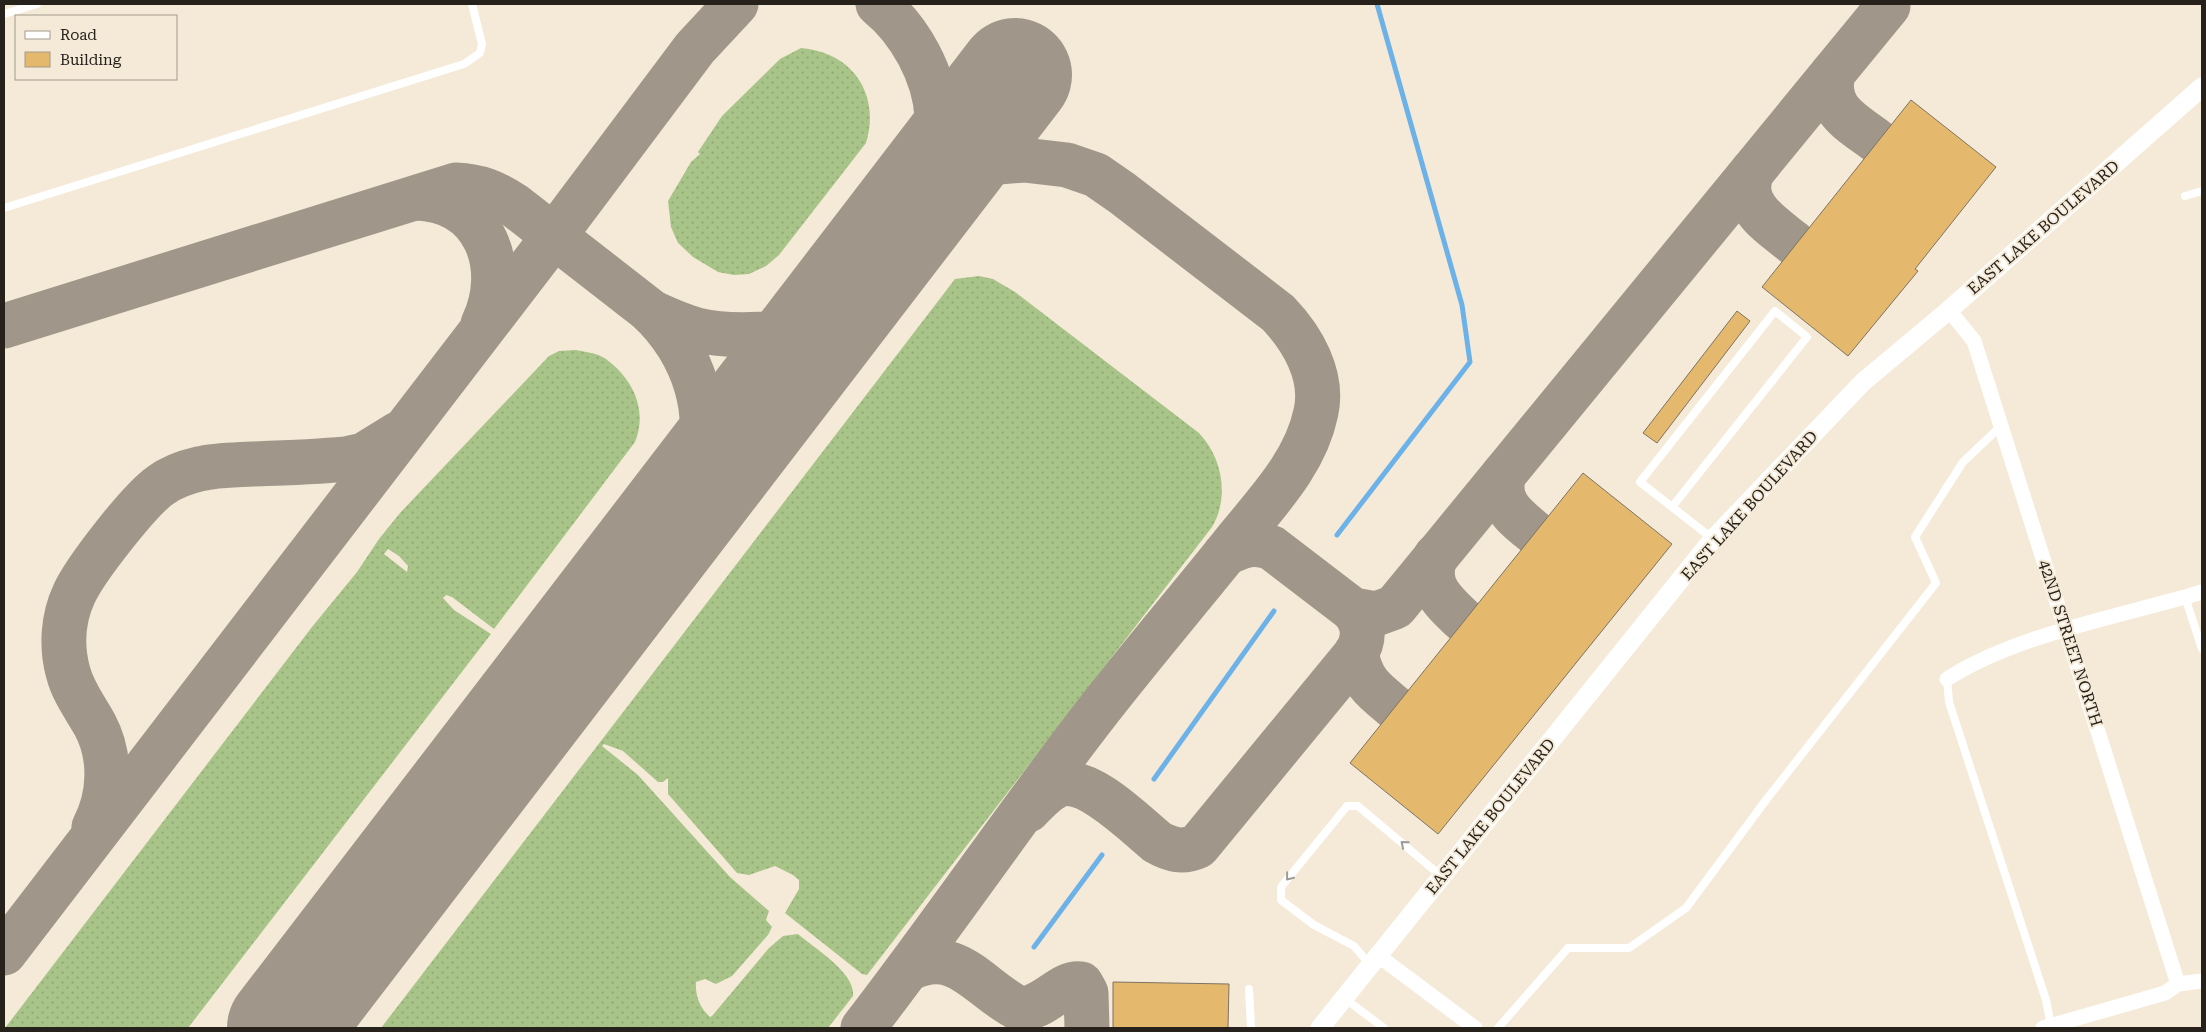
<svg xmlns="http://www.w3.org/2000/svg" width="2206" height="1032" font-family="'Roboto Serif',serif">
<defs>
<pattern id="grass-dots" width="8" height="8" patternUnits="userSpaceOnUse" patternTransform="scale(1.25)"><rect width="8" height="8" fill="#a8c488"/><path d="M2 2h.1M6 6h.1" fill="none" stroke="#90a875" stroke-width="1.8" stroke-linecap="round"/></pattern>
</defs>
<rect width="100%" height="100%" fill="#f5ead8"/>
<g fill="url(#grass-dots)" fill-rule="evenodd">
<path d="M801 48C852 52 881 94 866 143L779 255 766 266 749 274 734 275 718 272 693 257 678 243 671 227 668 201 691 162 700 154 698 152 722 116 780 59Z"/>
<path d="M979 276 993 279 1015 292 1199 433C1222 457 1230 497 1212 527L867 975 862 974 785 913 799 889V880L793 875 775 866 749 875 737 873 668 794V778L663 782H658L623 751 604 744 602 746 638 775 730 877 769 911 766 920 772 927 768 935 732 976 716 984 705 979 696 982C695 996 700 1008 710 1017L712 1016 769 948 783 936 798 934C814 948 856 973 853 996L828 1028H381L955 279Z"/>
<path d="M576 350C586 352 597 353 606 359 633 379 648 410 635 442L494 629 452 597 446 595 443 598 454 610 491 634 188 1028H5L312 627 357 572 379 539 400 513 549 356 559 351ZM388 549 399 556 408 566 407 572 384 554Z"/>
</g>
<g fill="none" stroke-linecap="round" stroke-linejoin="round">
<g stroke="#6cb2e8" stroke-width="5">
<path d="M1337 535 1470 362 1462 305 1377 4"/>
<path d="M1154 779 1274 611"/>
<path d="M1034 947 1102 855"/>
</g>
<g stroke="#a0978a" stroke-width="45">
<path d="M878 4C910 30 935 75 937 117 938 139 935 161 933 182"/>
<path d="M1833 73C1824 110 1852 122 1878 142"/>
<path d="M1752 172C1738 206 1772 225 1795 244"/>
<path d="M416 198C485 200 510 267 483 324"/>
<path d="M651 312C666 319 681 326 697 330 734 339 787 334 823 325"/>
<path d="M4 326 456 185C479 186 494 192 514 205L649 310C694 353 716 416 693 476 687 493 678 509 670 525"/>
<path d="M1504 474C1495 502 1515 517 1535 533"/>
<path d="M1225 554C1242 545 1254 541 1272 548L1353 610 1376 614 1395 607 1888 6"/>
<path d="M1436 556C1423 585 1445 603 1464 621"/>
<path d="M1356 653C1362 682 1372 689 1394 707"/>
<path d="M1028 810C1037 801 1049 787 1062 784 1091 779 1135 824 1157 842 1171 850 1183 853 1198 846L1355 655C1365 640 1365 624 1353 610"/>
<path d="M94 827C110 796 112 757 95 725 85 707 73 692 68 672 61 646 63 618 74 594 85 570 139 500 161 485 172 477 186 472 199 469 216 465 234 465 252 464 283 463 315 462 346 459L364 455 398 434"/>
<path d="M4 953 554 236 695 48 736 4"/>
<path d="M909 969C957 944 980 990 1020 1009 1045 1009 1061 981 1081 984L1086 993 1087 1028"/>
<path d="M863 1028C942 926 1015 818 1094 716 1138 659 1185 604 1230 548 1263 506 1305 466 1316 412 1324 375 1302 338 1278 313L1122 193 1096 175 1067 165 1024 160 974 164 937 177"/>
</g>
<path stroke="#a0978a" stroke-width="114" d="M284 1028 1015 75"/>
</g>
<g fill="#e4b96e" stroke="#7d7363">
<path d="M1911 100 1996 167 1915 269 1918 271 1848 356 1762 287Z"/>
<path d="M1737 311 1750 321 1657 443 1643 433Z"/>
<path d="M1583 473 1672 544 1438 834 1350 763Z"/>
<path d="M1113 982 1229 984 1228 1028H1113Z"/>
</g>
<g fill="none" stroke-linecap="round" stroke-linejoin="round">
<g stroke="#fff" stroke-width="8">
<path d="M4 14 37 4"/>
<path d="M2185 196 2202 191"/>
<path d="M4 208 464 64 480 53 482 44 472 4"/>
<path d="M1672 507 1807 337 1775 311 1640 482 1713 539"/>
<path d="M2185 597 2202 649"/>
<path d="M1947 679 1949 702 2046 1000 2051 1026"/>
<path d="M1370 965 1354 946 1314 925 1281 900V887L1347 806H1358L1441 876"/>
<path d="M1249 989 1251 1028"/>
<path d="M1344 998 1384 1028"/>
<path d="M1498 1028 1568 948H1629L1686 908 1766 800 1936 583 1915 537 1963 462 2001 426"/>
</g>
<g stroke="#fff" stroke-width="15">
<path d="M1949 310 1974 341 2178 984"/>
<path d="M1947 679C2017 634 2122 616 2202 592"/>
<path d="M1380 957 1475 1028"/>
<path d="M2043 1028 2165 993 2178 984 2202 981"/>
</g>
<path stroke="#fff" stroke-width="19" d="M1320 1028 1713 539 1863 382 1949 310 2202 87"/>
</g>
<defs><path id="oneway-chevron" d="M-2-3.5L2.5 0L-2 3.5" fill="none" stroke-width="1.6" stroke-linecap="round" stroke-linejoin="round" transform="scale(1.25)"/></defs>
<g stroke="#9d9c98">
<use href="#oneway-chevron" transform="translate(1404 844) rotate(-140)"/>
<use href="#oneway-chevron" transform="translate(1289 877) rotate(129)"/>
</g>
<g text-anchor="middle" stroke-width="4" stroke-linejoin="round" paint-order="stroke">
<g font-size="16" fill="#26221b" stroke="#f5ead8">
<text transform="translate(2043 227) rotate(-41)" y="6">EAST LAKE BOULEVARD</text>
<text transform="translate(1749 505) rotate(-48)" y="6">EAST LAKE BOULEVARD</text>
<text transform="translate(2071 643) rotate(72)" y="6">42ND STREET NORTH</text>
<text transform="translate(1490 816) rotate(-51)" y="6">EAST LAKE BOULEVARD</text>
</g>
</g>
<rect width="2206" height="1032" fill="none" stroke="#26221b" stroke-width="10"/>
<rect x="15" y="15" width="162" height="65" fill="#f5ead8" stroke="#a29a8c"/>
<rect x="25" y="31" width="25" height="8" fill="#ffffff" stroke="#a29a8c"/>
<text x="60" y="40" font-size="15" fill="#26221b">Road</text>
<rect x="25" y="52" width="25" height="15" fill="#e4b96e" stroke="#a29a8c"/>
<text x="60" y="65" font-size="15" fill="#26221b">Building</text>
</svg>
